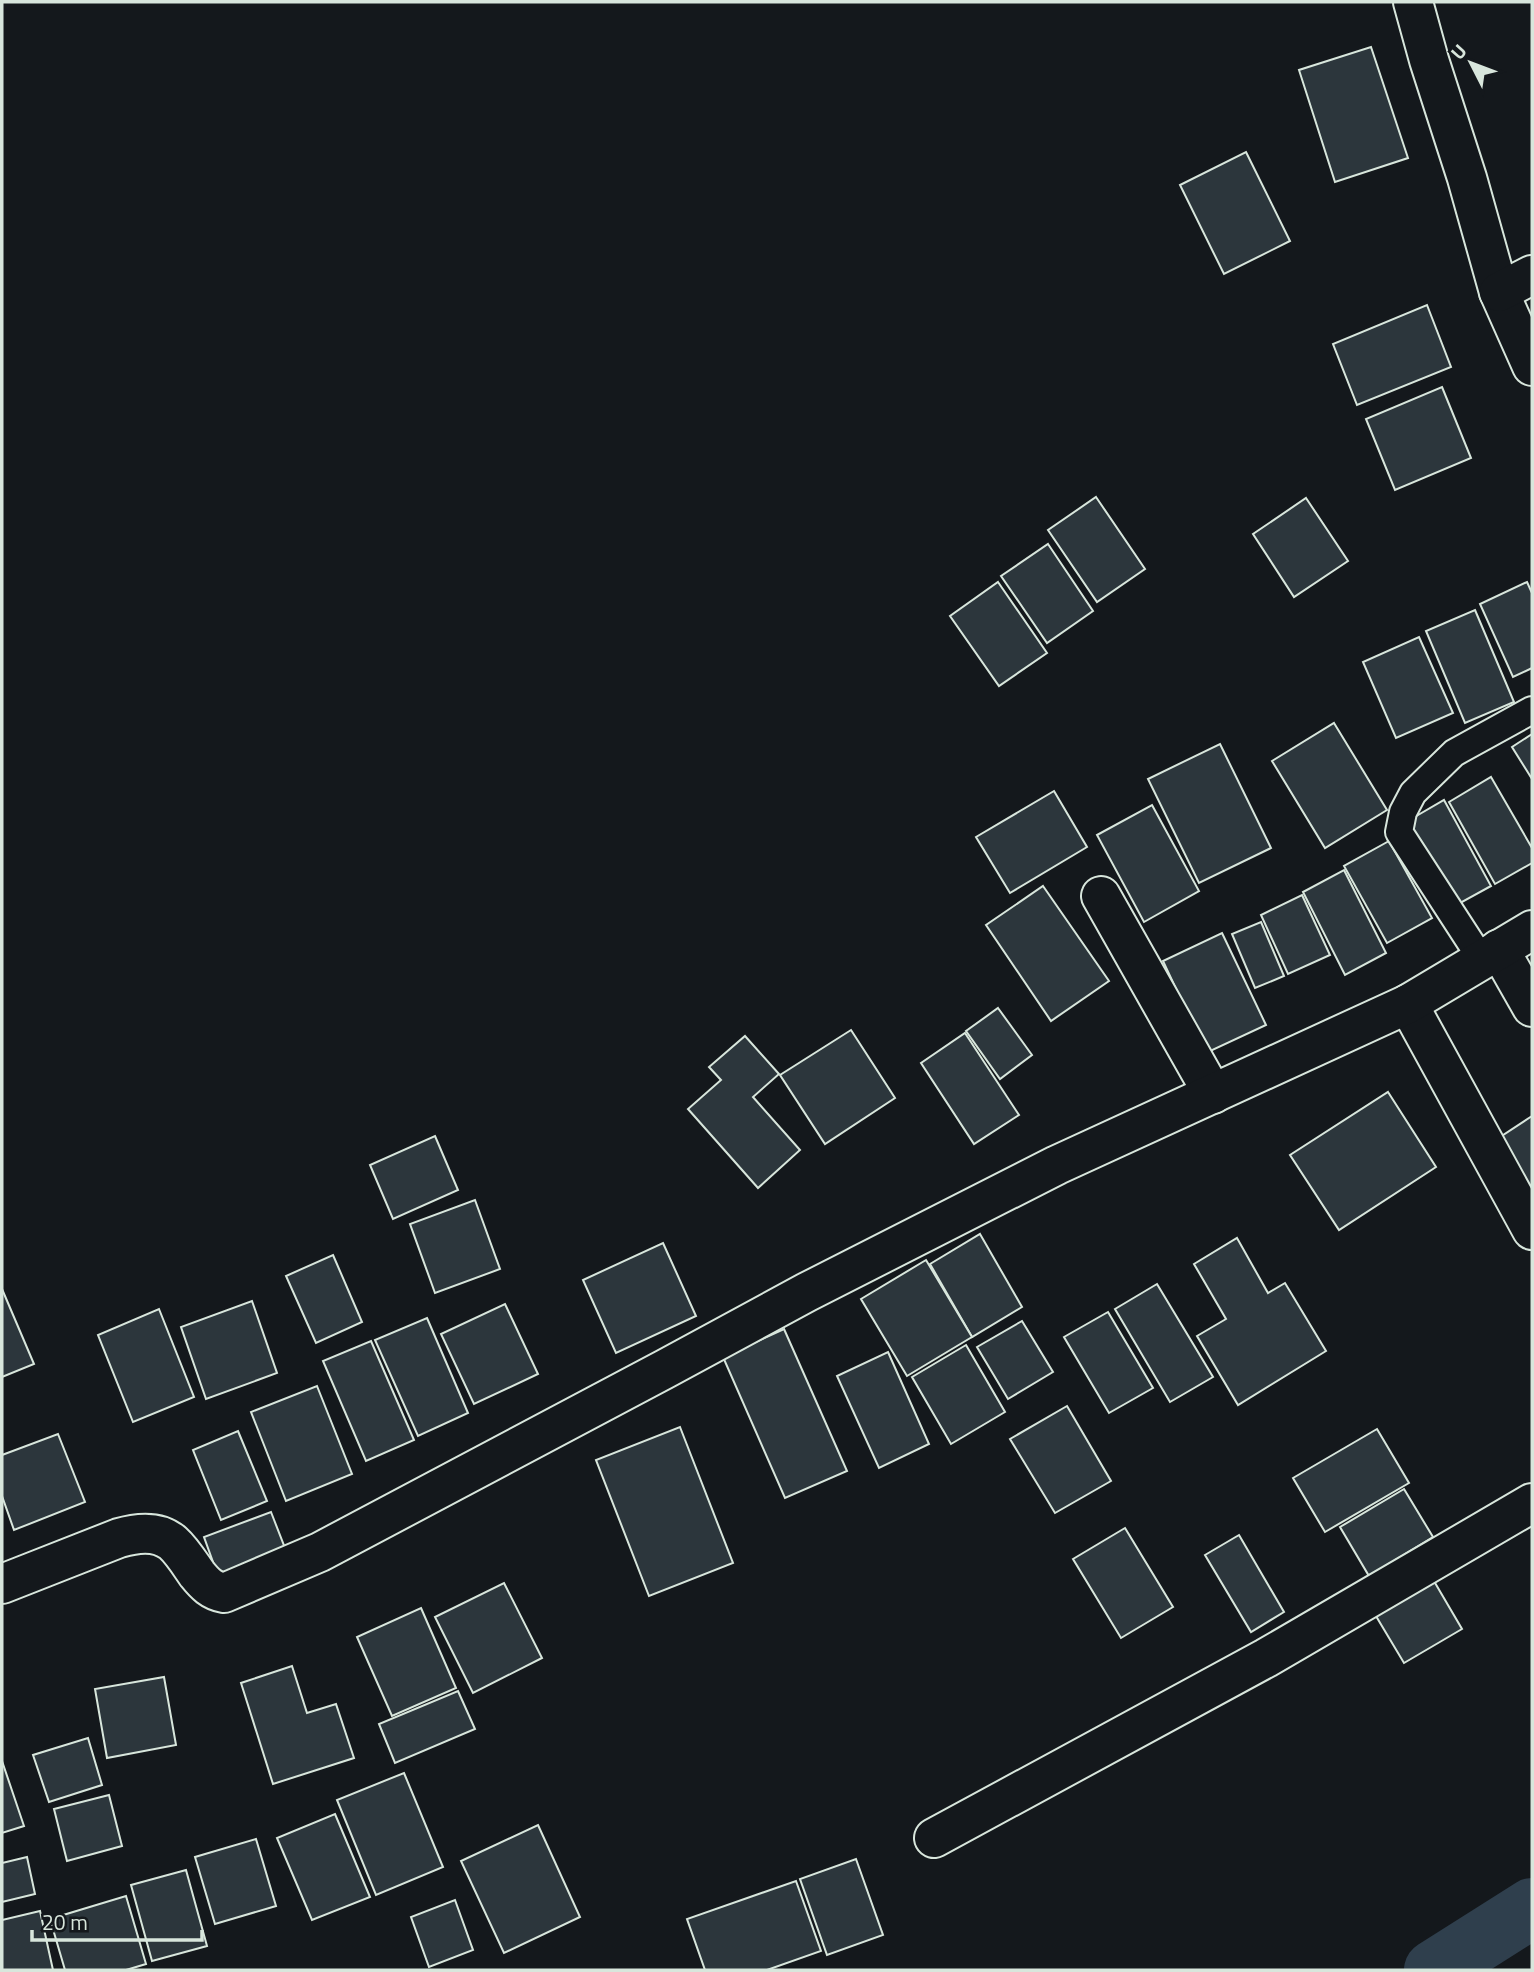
<svg xmlns="http://www.w3.org/2000/svg" width="1534" height="1972" font-family="'Titillium Web',sans-serif">
<rect width="100%" height="100%" fill="#14181c"/>
<g fill="none" stroke-linecap="round" stroke-linejoin="round">
<path stroke="#2f3f4d" stroke-width="60" d="M1434 1970 1532 1908"/>
</g>
<g fill="#2c363c" stroke="#d8e6dc" stroke-width="2">
<path d="M1371 47 1408 158 1335 182 1299 70Z"/>
<path d="M1246 152 1290 241 1224 274 1180 185Z"/>
<path d="M1427 305 1451 367 1357 405 1333 344Z"/>
<path d="M1442 387 1471 458 1395 490 1366 419Z"/>
<path d="M1096 497 1145 569 1097 602 1048 530Z"/>
<path d="M1306 498 1348 561 1294 597 1253 534Z"/>
<path d="M1048 544 1093 611 1047 643 1001 576Z"/>
<path d="M998 582 1047 653 999 686 950 616Z"/>
<path d="M1527 582 1532 593V668L1513 677 1480 604Z"/>
<path d="M1475 610 1514 702 1465 723 1426 631Z"/>
<path d="M1419 637 1453 713 1396 738 1363 662Z"/>
<path d="M1334 723 1387 810 1325 848 1272 761Z"/>
<path d="M1532 734V779L1512 747Z"/>
<path d="M1220 744 1271 848 1199 883 1148 779Z"/>
<path d="M1491 777 1532 848V863L1495 884 1449 802Z"/>
<path d="M1054 791 1087 847 1010 893 976 837Z"/>
<path d="M1444 800 1491 886 1453 907 1406 822Z"/>
<path d="M1152 805 1199 891 1144 922 1097 835Z"/>
<path d="M1389 841 1432 918 1387 943 1344 866Z"/>
<path d="M1344 870 1386 953 1345 975 1303 892Z"/>
<path d="M1043 886 1109 981 1051 1021 986 925Z"/>
<path d="M1302 895 1330 955 1288 974 1261 915Z"/>
<path d="M1261 922 1284 976 1255 988 1232 934Z"/>
<path d="M1222 933 1266 1025 1206 1053 1163 961Z"/>
<path d="M998 1008 1032 1055 1000 1079 966 1031Z"/>
<path d="M851 1030 895 1098 825 1144 780 1075Z"/>
<path d="M965 1033 1019 1115 974 1144 921 1063Z"/>
<path d="M745 1036 779 1074 753 1097 800 1150 758 1188 688 1109 721 1080 709 1067Z"/>
<path d="M1388 1092 1436 1167 1339 1230 1290 1155Z"/>
<path d="M1532 1116V1208L1491 1143Z"/>
<path d="M435 1136 458 1190 393 1219 370 1165Z"/>
<path d="M475 1200 500 1269 435 1293 410 1224Z"/>
<path d="M980 1234 1022 1307 972 1337 930 1264Z"/>
<path d="M1237 1238 1268 1293 1285 1283 1326 1351 1238 1405 1197 1336 1226 1319 1194 1264Z"/>
<path d="M663 1243 696 1316 616 1353 583 1280Z"/>
<path d="M333 1255 362 1322 316 1343 286 1276Z"/>
<path d="M926 1260 972 1337 907 1376 861 1299Z"/>
<path d="M1157 1284 1213 1377 1170 1402 1115 1309Z"/>
<path d="M2 1289 34 1364 2 1377Z"/>
<path d="M252 1301 277 1373 206 1399 181 1327Z"/>
<path d="M505 1304 538 1374 474 1404 441 1334Z"/>
<path d="M159 1309 194 1397 133 1422 98 1335Z"/>
<path d="M1108 1312 1153 1388 1109 1413 1064 1337Z"/>
<path d="M427 1318 468 1413 418 1436 375 1340Z"/>
<path d="M1022 1321 1053 1372 1008 1399 977 1347Z"/>
<path d="M784 1329 847 1471 785 1498 723 1357Z"/>
<path d="M371 1341 414 1440 366 1461 323 1361Z"/>
<path d="M966 1345 1005 1412 951 1444 912 1377Z"/>
<path d="M888 1352 929 1444 879 1468 837 1376Z"/>
<path d="M317 1386 352 1474 286 1501 251 1412Z"/>
<path d="M1067 1406 1111 1481 1055 1513 1010 1439Z"/>
<path d="M680 1427 733 1563 649 1596 596 1460Z"/>
<path d="M1377 1429 1409 1483 1325 1532 1293 1478Z"/>
<path d="M238 1431 267 1501 221 1520 193 1450Z"/>
<path d="M58 1434 85 1502 14 1530 2 1496V1455Z"/>
<path d="M1404 1489 1433 1537 1369 1576 1340 1527Z"/>
<path d="M271 1512 290 1561 222 1587 204 1537Z"/>
<path d="M1125 1528 1173 1607 1121 1638 1073 1559Z"/>
<path d="M1239 1535 1284 1612 1251 1632 1205 1555Z"/>
<path d="M1431 1576 1462 1629 1404 1663 1373 1611Z"/>
<path d="M504 1583 542 1658 473 1693 435 1617Z"/>
<path d="M421 1608 456 1688 392 1716 357 1637Z"/>
<path d="M292 1666 307 1713 336 1704 354 1758 273 1784 241 1683Z"/>
<path d="M164 1677 176 1745 107 1758 95 1689Z"/>
<path d="M458 1691 475 1729 395 1763 379 1724Z"/>
<path d="M88 1738 102 1785 49 1802 33 1755Z"/>
<path d="M2 1761 24 1826 2 1833Z"/>
<path d="M404 1773 443 1867 376 1895 337 1800Z"/>
<path d="M109 1795 122 1846 67 1861 54 1809Z"/>
<path d="M335 1814 370 1897 312 1920 277 1838Z"/>
<path d="M538 1825 580 1917 504 1953 461 1861Z"/>
<path d="M256 1839 276 1906 215 1924 195 1857Z"/>
<path d="M27 1857 35 1894 2 1902V1863Z"/>
<path d="M856 1859 883 1935 827 1955 800 1879Z"/>
<path d="M186 1870 207 1946 152 1961 131 1885Z"/>
<path d="M796 1881 821 1951 767 1970H705L687 1919Z"/>
<path d="M126 1896 146 1964 126 1970H65L50 1919Z"/>
<path d="M455 1900 473 1950 429 1967 411 1917Z"/>
<path d="M40 1911 53 1970H2V1920Z"/>
</g>
<g fill="none" stroke-linecap="round" stroke-linejoin="round">
<g stroke="#d8e6dc" stroke-width="30">
<path id="service" d="M1482 960 1399 832 1403 812 1413 793 1454 753 1532 710"/>
</g>
<g stroke="#d8e6dc" stroke-width="42">
<g id="minor">
<path d="M1413 2 1429 60 1467 178 1499 292 1532 366"/>
<path d="M1499 292 1532 275"/>
<path d="M1101 896 1213 1094"/>
<path d="M1499 949 1532 1007"/>
<path d="M1408 1004 1532 1230"/>
<path d="M2 1584 119 1538C136 1533 158 1530 173 1543 182 1551 190 1564 197 1574 205 1584 212 1591 224 1593L320 1552 665 1369 807 1292 1057 1165 1408 1004 1532 930"/>
<path d="M934 1838 1266 1658 1532 1503"/>
</g>
</g>
<use href="#service" stroke="#14181c" stroke-width="26"/>
<use href="#minor" stroke="#14181c" stroke-width="38"/>
</g>
<rect width="1534" height="1972" fill="none" stroke="#d8e6dc" stroke-width="7"/>
<g transform="translate(1471 63) rotate(312)" stroke="#14181c" stroke-width="5" paint-order="stroke">
<path d="M0-5L12 26L0 18L-12 26Z" fill="#d8e6dc"/>
<text y="-10" font-size="19" font-weight="bold" text-anchor="middle" fill="#d8e6dc">U</text>
</g>
<path d="M32 1930v10h170v-10" fill="none" stroke="#d8e6dc" stroke-width="3.5"/>
<text x="42" y="1930" font-size="21" fill="#d8e6dc" stroke="#14181c" stroke-width="5" paint-order="stroke">20 m</text>
</svg>
